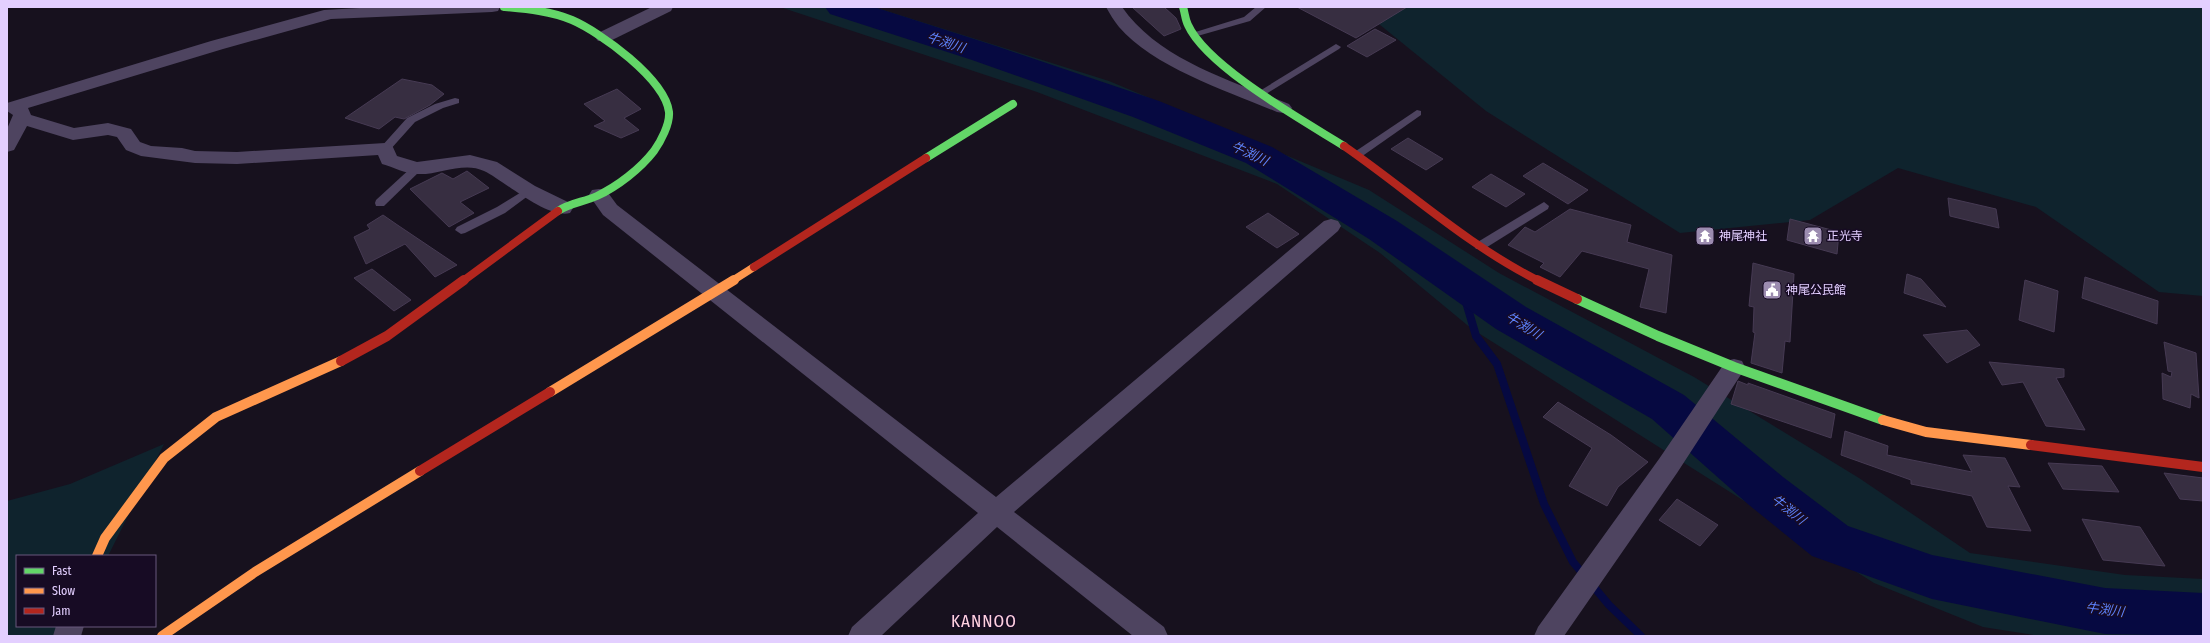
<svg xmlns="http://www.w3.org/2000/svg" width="2210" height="643" font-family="'Fira Sans Condensed','Noto Sans JP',sans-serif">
<rect width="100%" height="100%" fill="#17111e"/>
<g fill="#0f232d">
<path d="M780 7H874L1109 81 1369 190 1499 273 1694 377 1859 478 1970 553 2125 575 2203 579V636H2040L1983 627 1874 583 1472 329 1380 253 1277 184 1037 92Z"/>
<path d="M1358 7H2203V296L2159 292 2036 207 1898 168 1810 220 1680 233 1486 111Z"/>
<path d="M164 444 108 556H17V626H73L68 636H7V501L70 484Z"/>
</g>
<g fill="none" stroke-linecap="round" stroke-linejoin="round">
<path stroke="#060941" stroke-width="8" d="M1475 292 1466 302 1476 336 1497 364 1544 504 1573 562 1609 605 1641 636"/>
<path fill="#060941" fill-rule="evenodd" d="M825 7H874L996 46 1159 101 1272 147 1397 221 1526 307 1684 395 1783 477 1848 526 1932 555 2105 588 2203 593V636L2105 634 1932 599 1812 556 1749 505 1652 419 1496 329 1369 239 1246 163 1133 117 972 60 830 14Z"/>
</g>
<g fill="#372e41" stroke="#463a53">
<path d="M1132 7H1164L1176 18 1181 29 1164 36Z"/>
<path d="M1297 7H1407L1356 38Z"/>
<path d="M1375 29 1396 40 1367 57 1347 46Z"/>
<path d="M402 79 432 85 444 94 430 105 404 119 395 117 379 129 345 118Z"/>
<path d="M617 89 641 109 624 118 639 130 621 138 594 126 605 121 584 104Z"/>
<path d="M1408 138 1443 159 1426 170 1391 149Z"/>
<path d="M1543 163 1588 190 1568 204 1523 176Z"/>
<path d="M467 171 489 188 460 202 474 213 449 227 410 189 442 173 453 179Z"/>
<path d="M1491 174 1525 194 1506 207 1472 187Z"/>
<path d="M1948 198 1996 209 1999 228 1950 216Z"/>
<path d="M1570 209 1631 225 1627 242 1672 255 1666 313 1640 307 1649 269 1582 251 1560 277 1540 267 1544 263 1508 245 1525 227 1535 232Z"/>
<path d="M1268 213 1299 234 1277 248 1246 227Z"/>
<path d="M383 215 396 224 457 265 435 277 405 244 366 264 354 237 370 229 367 225Z"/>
<path d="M1790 219 1839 232 1837 254 1787 240Z"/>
<path d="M1753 263 1794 274 1790 342 1785 341 1782 373 1751 363 1755 333 1753 332 1754 307 1749 306Z"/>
<path d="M372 269 411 300 394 311 354 278Z"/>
<path d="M1907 274 1921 279 1946 307 1904 293Z"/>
<path d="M2085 277 2158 301 2157 324 2082 298Z"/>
<path d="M2025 280 2058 291 2054 332 2019 320Z"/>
<path d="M1967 330 1980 345 1947 363 1923 335Z"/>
<path d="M2164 342 2196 353 2199 398 2191 394 2190 408 2163 399 2162 373 2171 377 2172 372 2168 371Z"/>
<path d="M1989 362 2064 369V377L2056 378 2085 430 2046 426 2023 382 2002 385Z"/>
<path d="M1738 381 1748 385V383L1835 414 1831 438 1731 404Z"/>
<path d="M1558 402 1611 435 1648 462 1618 487 1607 506 1569 486 1592 448 1543 417Z"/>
<path d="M1845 431 1888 446 1887 455 1972 472 1963 455 2005 458 2020 487 2008 486 2031 531 1987 527 1972 496 1911 484V480L1841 455Z"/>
<path d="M2048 463 2102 466 2119 492 2063 489Z"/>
<path d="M2164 473 2203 478V501L2180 499Z"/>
<path d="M1677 499 1718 525 1700 546 1659 520Z"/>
<path d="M2082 519 2140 527 2165 566 2103 560Z"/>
</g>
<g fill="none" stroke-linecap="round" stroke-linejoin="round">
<g fill="#4e4460" fill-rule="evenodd">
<path d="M1256 7H1266L1250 21 1194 37 1189 34 1244 17Z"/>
<path d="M1336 44 1341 47 1339 49 1266 94 1263 95 1258 92Z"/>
<path d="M455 98 459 99V103L443 108 415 122 389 151H381L380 149 381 147 407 118 435 104Z"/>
<path d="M1417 110 1421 111V115L1361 157H1353L1352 155 1353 153Z"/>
<path d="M417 165 422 168 421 170 384 206H376L375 203 376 200 413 166Z"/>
<path d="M528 188 533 191 532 193 505 213 465 233 461 234 455 230 457 227 497 207Z"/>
<path d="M1544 202 1549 206 1548 209 1484 249H1476L1474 246 1476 243Z"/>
</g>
<g fill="#4e4460" fill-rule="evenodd">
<path d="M377 7H500L498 11 492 12 331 19 223 49 28 108 31 115 74 128 108 123 131 129 140 142 151 146 182 148 195 151 237 152 385 143 392 145 397 156 417 162 470 155 497 162 535 186 570 203 573 208 570 213C546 219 505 181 484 171 464 161 439 175 418 174 406 174 393 167 382 164L378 155 237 164 195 163 141 156 126 150 117 137 108 135 73 140 27 126 14 150 7 152V129L13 115 7 111V103L211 41 324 10Z"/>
<path d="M652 7H673L671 11 610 41H598L595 37 598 33Z"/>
<path d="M1106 7H1122C1159 60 1232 81 1289 104L1292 108 1289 112 1283 113 1277 112C1229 92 1153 67 1119 27 1114 21 1110 14 1106 7Z"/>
<path d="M599 189 606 190 617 205 996 497 1324 221 1331 219 1338 221 1341 226 1338 231 1014 512 1164 627 1168 636H1133L997 527 881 636H848L852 627 978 513 603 215 589 195 592 190Z"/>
<path d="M1734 359 1742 361 1745 367 1742 373 1677 473 1564 636H1534L1538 627 1659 459 1726 361Z"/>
<path d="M56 626H84L81 636H53Z"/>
</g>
<g stroke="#63d668" stroke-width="8">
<path d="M504 7C527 9 551 11 572 20 600 32 665 79 669 112 670 124 661 141 654 151 640 169 618 186 597 196 584 202 570 203 558 211"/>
<path d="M1183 7C1185 13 1185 19 1188 25 1207 67 1304 121 1344 146"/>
<path d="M926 158 1013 104"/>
</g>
<path stroke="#63d668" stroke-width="10" d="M1577 299 1658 336 1734 367 1883 420"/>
<path stroke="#ff974d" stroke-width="8" d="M732 281 754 267"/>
<g stroke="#ff974d" stroke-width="10">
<path d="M550 392 734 280"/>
<path d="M1883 420 1926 432 2031 445"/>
<path d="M97 556 105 538 164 458 216 417 341 361"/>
<path d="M162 636 255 572 420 471"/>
</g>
<g stroke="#b3261e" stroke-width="8">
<path d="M1344 146C1409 191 1467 245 1539 281"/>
<path d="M754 267 926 158"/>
<path d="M463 281 558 211"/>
</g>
<g stroke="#b3261e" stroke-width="10">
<path d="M1537 280 1577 299"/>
<path d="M341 361 387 336 464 280"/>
<path d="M2031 445 2203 467"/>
<path d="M420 471 550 392"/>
</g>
</g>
<defs>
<g id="temple-square" transform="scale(1)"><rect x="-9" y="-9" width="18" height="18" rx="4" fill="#9c8cb0" stroke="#170b24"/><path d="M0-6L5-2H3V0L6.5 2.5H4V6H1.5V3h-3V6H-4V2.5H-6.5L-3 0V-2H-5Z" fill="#fff"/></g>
<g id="civic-square" transform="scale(1)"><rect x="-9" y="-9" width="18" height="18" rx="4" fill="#9c8cb0" stroke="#170b24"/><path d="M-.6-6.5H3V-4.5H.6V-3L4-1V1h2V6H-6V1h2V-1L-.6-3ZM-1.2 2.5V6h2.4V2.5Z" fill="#fff"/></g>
</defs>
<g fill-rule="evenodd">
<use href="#temple-square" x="1705" y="236"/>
<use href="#temple-square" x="1813" y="236"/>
<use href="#civic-square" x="1772" y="290"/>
</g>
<g text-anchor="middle" stroke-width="3" stroke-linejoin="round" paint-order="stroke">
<g font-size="12" fill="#e3cfff" stroke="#170b24" text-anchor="start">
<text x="1719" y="240">神尾神社</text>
<text x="1827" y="240">正光寺</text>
<text x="1786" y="294">神尾公民館</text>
</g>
<g font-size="13" font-style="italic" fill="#5d83ff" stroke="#170b24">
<text transform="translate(946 42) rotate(18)" y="5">牛渕川</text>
<text transform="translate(1250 153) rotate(25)" y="5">牛渕川</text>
<text transform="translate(1524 325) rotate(31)" y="5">牛渕川</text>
<text transform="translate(1789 509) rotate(38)" y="5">牛渕川</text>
<text transform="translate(2105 609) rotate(7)" y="5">牛渕川</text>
</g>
<g font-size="17" letter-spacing="1" fill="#ffd1e0" stroke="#170b24">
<text x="984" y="627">KANNOO</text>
</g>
</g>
<rect width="2210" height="643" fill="none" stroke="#e3cfff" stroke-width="16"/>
<rect x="16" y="555" width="140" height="72" fill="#170b24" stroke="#69597c"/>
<rect x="24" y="568" width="20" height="6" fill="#63d668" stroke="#69597c"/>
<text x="52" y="575" font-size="12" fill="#e3cfff">Fast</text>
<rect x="24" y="588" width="20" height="6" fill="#ff974d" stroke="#69597c"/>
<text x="52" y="595" font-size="12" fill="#e3cfff">Slow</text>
<rect x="24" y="608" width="20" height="6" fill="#b3261e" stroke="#69597c"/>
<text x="52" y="615" font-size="12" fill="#e3cfff">Jam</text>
</svg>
